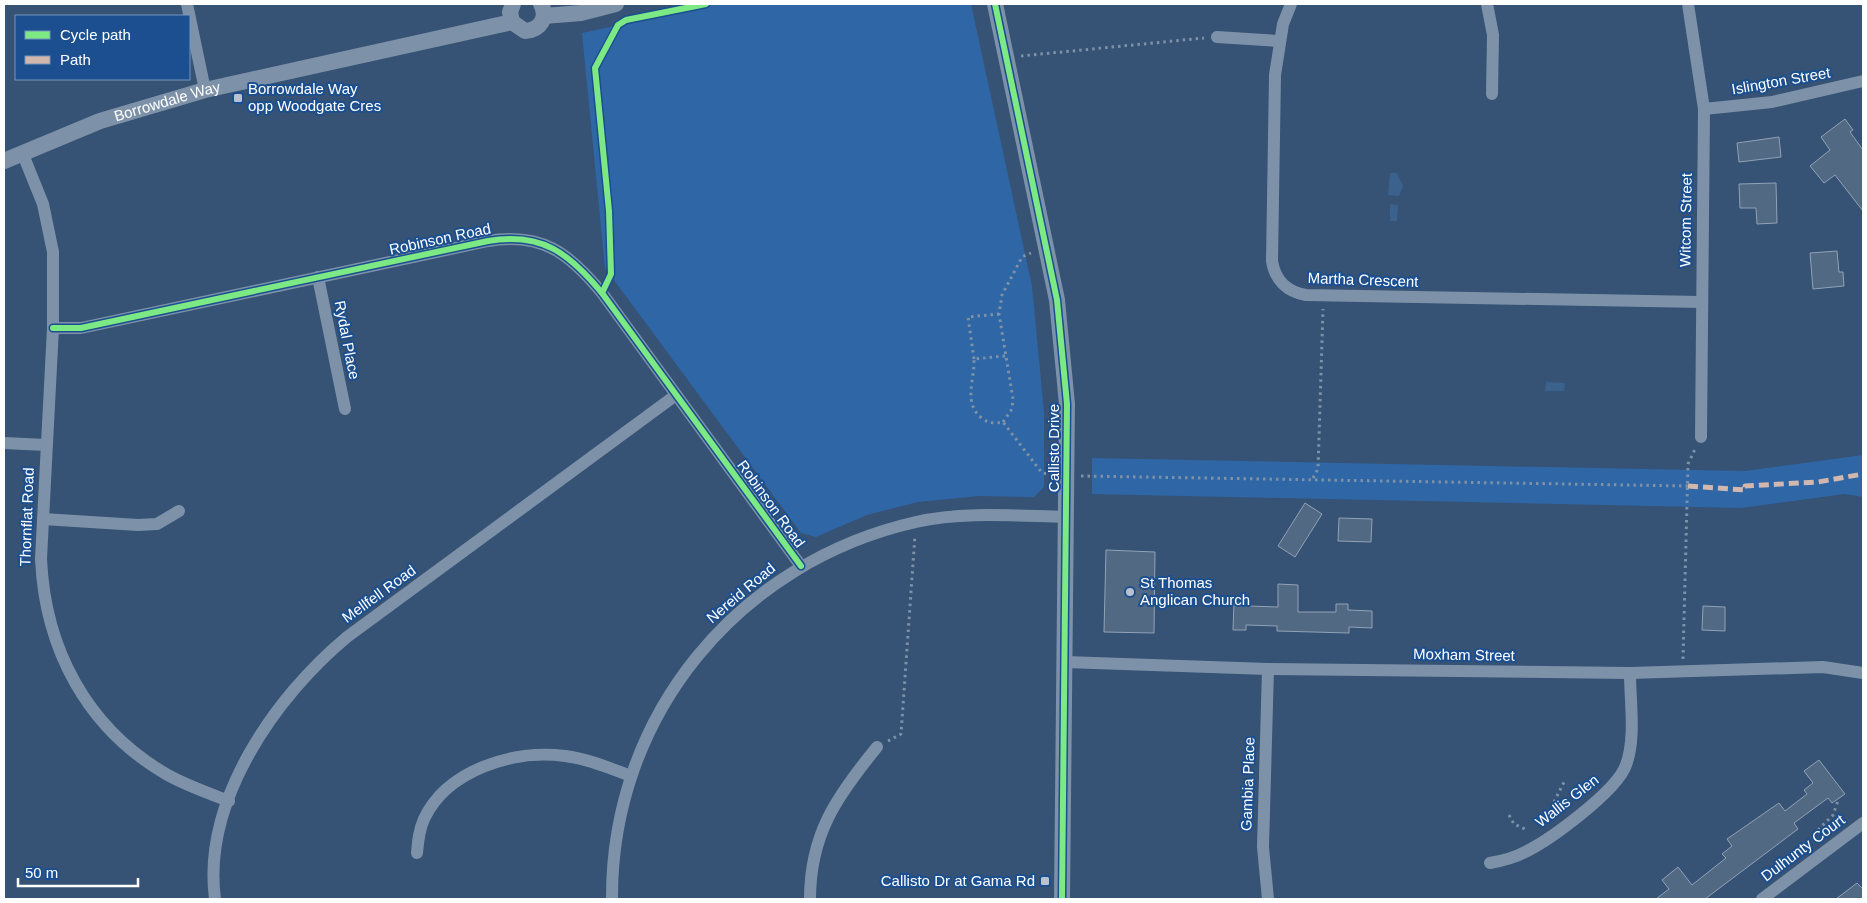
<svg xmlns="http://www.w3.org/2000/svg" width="1867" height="903" font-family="Arial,sans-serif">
<rect width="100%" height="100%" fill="#365274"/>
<g fill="#2f66a5">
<path d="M716 4H971L1032 286 1044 412V487L1034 497 979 496 918 502 867 515 816 537 801 533 605 268 582 33Z"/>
<path d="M1863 455V497L1845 494 1742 508 1092 494V458L1745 471Z"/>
</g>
<g fill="#3b618d">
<path d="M1390 173H1397L1403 186 1399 196 1388 195Z"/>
<path d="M1390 204 1398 205 1397 221H1390Z"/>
<path d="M1546 382 1565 383 1564 391H1545Z"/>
</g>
<g fill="#526984" stroke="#92a2b6">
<path d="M1845 119 1853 130 1850 132 1863 150V211L1835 175 1824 183 1810 166 1830 150 1821 137Z"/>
<path d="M1779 137 1781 157 1739 162 1737 143Z"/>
<path d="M1776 183 1777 223 1757 224 1756 208H1740L1739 184Z"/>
<path d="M1837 251 1839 272H1843L1844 286 1813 289 1810 253Z"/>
<path d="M1305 503 1322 514 1295 557 1278 546Z"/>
<path d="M1339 518 1372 519 1371 542 1338 541Z"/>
<path d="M1106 550 1155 552 1154 633 1104 632Z"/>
<path d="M1278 584 1298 585V612H1336V604H1348V610L1372 611V628L1349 627V633L1277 631V626L1246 625V630H1233L1234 602H1248V606L1278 607Z"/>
<path d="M1703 606 1725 607V631L1702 630Z"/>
<path d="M1819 760 1845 794 1832 803 1828 798 1794 823 1798 829 1705 899H1656L1669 889 1662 880 1678 867 1692 885 1726 858 1722 854 1732 846 1727 839 1779 803 1785 811 1807 794 1804 790 1813 783 1804 771Z"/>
<path d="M1857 883 1863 889V899H1836Z"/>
</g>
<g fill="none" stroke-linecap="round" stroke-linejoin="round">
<g stroke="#7d92a8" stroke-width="3" stroke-dasharray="2.5 4" stroke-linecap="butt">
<path d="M1021 56 1204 38"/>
<path d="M1005 356 974 359C975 380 962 404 983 419 990 424 995 423 1003 422L1042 473 1052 474"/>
<path d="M974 359 968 317 999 314"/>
<path d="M1003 422 1012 409 1013 399 999 314 1002 295 1022 257 1031 253"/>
<path d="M1081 476 1688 486"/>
<path d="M1313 478 1318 469 1323 309"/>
<path d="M1683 659 1688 464 1696 447"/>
<path d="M888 741 901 734 915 535"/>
<path d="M1554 802 1565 780"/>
<path d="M1509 815 1514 824 1527 830"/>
<path d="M1818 830 1833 815 1839 798"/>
</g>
<g stroke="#7d92a8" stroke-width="12">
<path d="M187 4 205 90"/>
<path d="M1291 4 1283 24 1275 75 1272 261C1275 280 1287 292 1306 295L1701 302"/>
<path d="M1487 4 1493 35 1492 94"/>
<path d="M1688 4 1704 109 1701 437"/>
<path d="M1217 37 1279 41"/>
<path d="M1704 109 1772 102 1863 81"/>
<path d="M22 152 43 204 53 252V328L41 559C45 649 87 728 166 774 185 785 208 793 229 801"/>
<path d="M318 277 345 409"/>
<path d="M53 328H81L488 241C542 232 569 253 602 293L801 566"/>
<path d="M4 443 46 445"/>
<path d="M43 519 138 525 157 524 179 511"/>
<path d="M1065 662 1268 669 1630 673 1823 667 1863 673"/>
<path d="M417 853C418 841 419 830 424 819 447 770 514 749 565 756 588 759 609 768 631 776"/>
<path d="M1490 863C1501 861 1512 859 1523 853 1549 841 1617 791 1626 765 1636 738 1630 702 1630 673"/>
<path d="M215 899C202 801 275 697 347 637L676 395"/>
<path d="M612 899C611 716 738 562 916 522 964 511 1017 516 1066 517"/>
<path d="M810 899C810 834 837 796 877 747"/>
<path d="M1268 899 1263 847 1268 669"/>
<path d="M1762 899 1863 823"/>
</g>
<g stroke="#7d92a8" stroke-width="16">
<path d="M513 4 510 12 512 22 525 31C541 30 548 17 541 4"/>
<path d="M995 4 1057 300 1067 404 1062 899"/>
<path d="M544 16 581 13 616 4"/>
<path id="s1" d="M4 161 100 121 205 90 512 22"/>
</g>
<path stroke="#d1b7ad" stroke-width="5" stroke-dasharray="10 5" stroke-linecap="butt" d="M1688 486 1745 490V486L1818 482 1863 474"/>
<g stroke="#1b4f8f" stroke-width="9">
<g id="cycleway">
<path d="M995 4 1057 300 1067 404 1062 899"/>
<path d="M602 293 611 274 609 211 595 68 618 25 626 20 706 4"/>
<path d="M53 328H81L488 241C542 232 569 253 602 293L801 566"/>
</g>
</g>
<use href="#cycleway" stroke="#7ce984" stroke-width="6"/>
</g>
<g fill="#b9c2ce" stroke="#1b4f8f" stroke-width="2">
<rect x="233" y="93" width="10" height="10" rx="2.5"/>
<circle cx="1130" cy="592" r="5"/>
<rect x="1040" y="876" width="10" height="10" rx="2.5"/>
</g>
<g text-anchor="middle" stroke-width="4" stroke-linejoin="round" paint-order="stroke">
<g font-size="15" fill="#fff" stroke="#1b4f8f">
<text transform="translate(1781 81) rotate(-10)" y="5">Islington Street</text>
<text dy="5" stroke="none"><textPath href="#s1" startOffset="174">Borrowdale Way</textPath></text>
<text transform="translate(1686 220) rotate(-89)" y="5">Witcom Street</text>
<text transform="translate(440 239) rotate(-12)" y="5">Robinson Road</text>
<text transform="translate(1363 280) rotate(2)" y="5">Martha Crescent</text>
<text transform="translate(347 340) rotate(79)" y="5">Rydal Place</text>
<text transform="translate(1054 448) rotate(-90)" y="5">Callisto Drive</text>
<text transform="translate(771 504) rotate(54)" y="5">Robinson Road</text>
<text transform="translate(27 517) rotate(-88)" y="5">Thornflat Road</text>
<text transform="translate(741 593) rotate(-40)" y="5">Nereid Road</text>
<text transform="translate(379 594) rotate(-36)" y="5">Mellfell Road</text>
<text transform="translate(1464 655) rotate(1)" y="5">Moxham Street</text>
<text transform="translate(1248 784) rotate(-88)" y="5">Gambia Place</text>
<text transform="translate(1567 801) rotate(-38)" y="5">Wallis Glen</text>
<text transform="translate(1803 848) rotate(-37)" y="5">Dulhunty Court</text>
</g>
<g font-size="15" fill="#fff" stroke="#1b4f8f" text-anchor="start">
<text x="248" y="94">Borrowdale Way<tspan x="248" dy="17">opp Woodgate Cres</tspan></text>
<text x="1140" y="588">St Thomas<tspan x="1140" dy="17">Anglican Church</tspan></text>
<text x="1035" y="886" text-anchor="end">Callisto Dr at Gama Rd</text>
</g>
</g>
<rect width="1867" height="903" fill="none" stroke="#ffffff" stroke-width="10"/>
<rect x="15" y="15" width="175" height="65" fill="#1b4f8f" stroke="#7695bc"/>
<rect x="25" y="31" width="25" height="8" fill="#7ce984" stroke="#7695bc"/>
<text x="60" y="40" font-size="15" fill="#ffffff">Cycle path</text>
<rect x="25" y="56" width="25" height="8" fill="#d1b7ad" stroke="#7695bc"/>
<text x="60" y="65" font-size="15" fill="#ffffff">Path</text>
<path d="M18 878v8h120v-8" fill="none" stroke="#ffffff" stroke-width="2.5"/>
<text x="25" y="878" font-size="15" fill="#ffffff" stroke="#1b4f8f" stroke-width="4" paint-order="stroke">50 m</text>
</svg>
